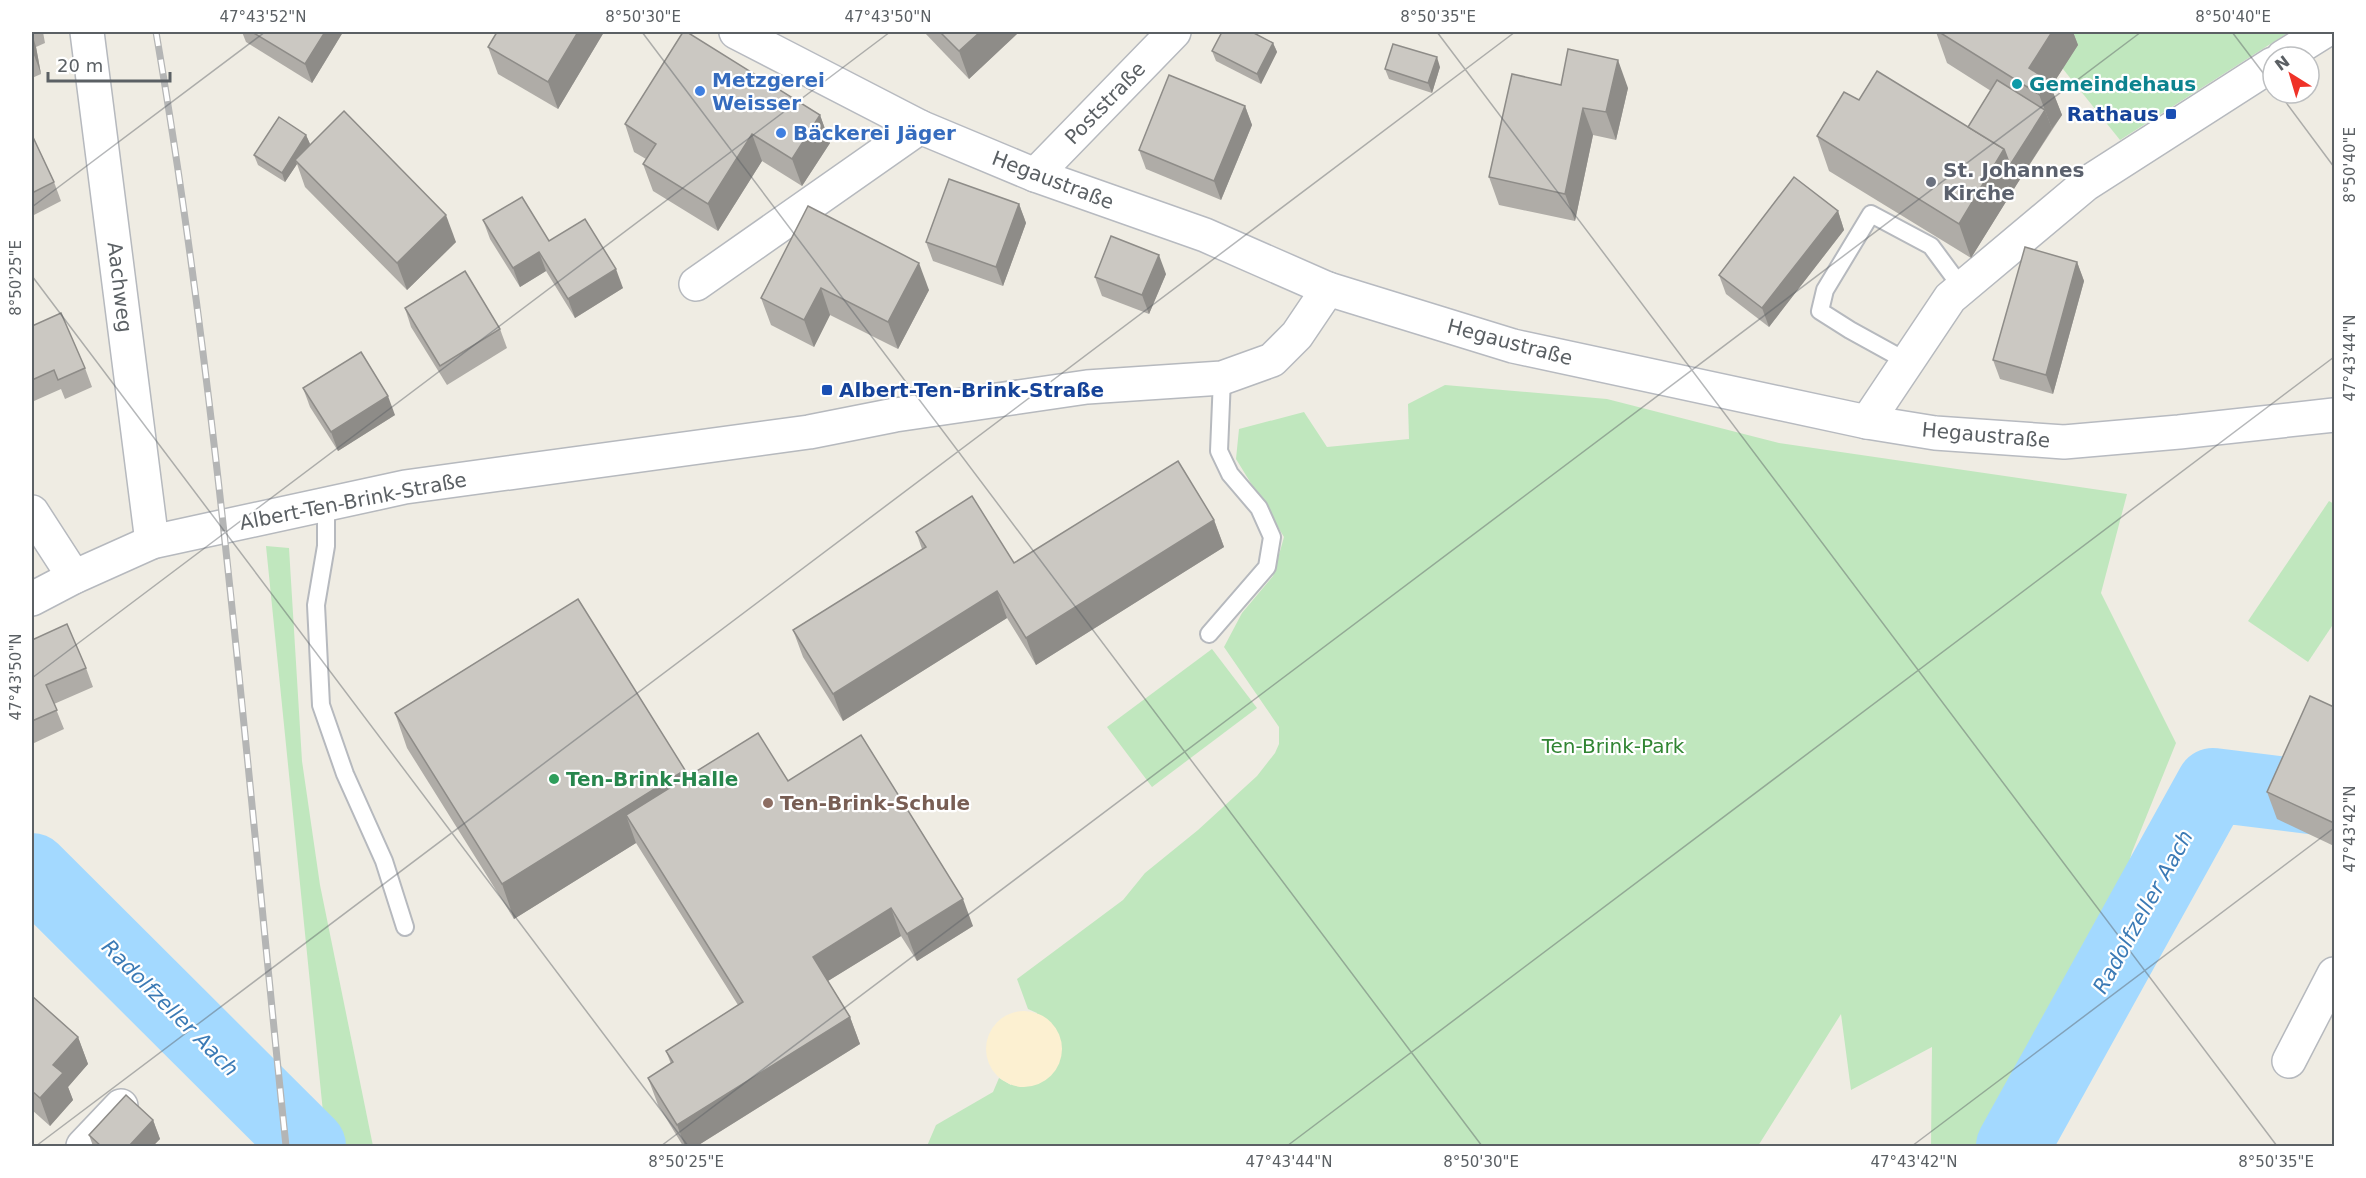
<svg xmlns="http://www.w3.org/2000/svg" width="2366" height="1178" font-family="'DejaVu Sans',sans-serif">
<rect width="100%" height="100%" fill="#efece3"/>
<g fill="#c0e7be">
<path d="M2057 32H2289L2120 140 2063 69Z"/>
<path d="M1445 385 1607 399 1779 443 2127 494 2101 593 2176 743 2132 852 2051 1136 2050 1146H1931L1932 1047 1851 1090 1841 1014 1758 1146H927L936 1125 993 1092 999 1078 1011 1085 1037 1013 1028 1009 1017 979 1123 900 1145 873 1198 830 1257 776 1275 753 1279 744V727L1224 647 1242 613 1273 576 1284 537 1236 459 1239 429 1304 412 1327 447 1409 439 1408 404Z"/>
<path d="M2329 501 2334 504V623L2308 662 2248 621Z"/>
<path d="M266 546 289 548 302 761 320 885 373 1146H341L325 1132Z"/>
<path d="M1212 649 1257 708 1152 787 1107 727Z"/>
</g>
<circle fill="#fcf0d1" cx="1024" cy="1049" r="38"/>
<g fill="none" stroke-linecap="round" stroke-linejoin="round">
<g stroke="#a3d9ff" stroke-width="74">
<path d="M32 870 309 1146"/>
<path d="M2013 1146 2213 785 2334 800"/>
</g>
<g stroke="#b6b9be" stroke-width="20">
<g id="service">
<path d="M1908 362 1850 330 1820 311 1825 290 1871 214 1931 246 1962 288"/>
<path d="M326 503V546L316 605 321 705 345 774 384 861 405 927"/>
<path d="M1209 634 1267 567 1272 537 1259 508 1230 474 1219 451 1222 378"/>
</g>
</g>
<g stroke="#b6b9be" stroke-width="36">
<g id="minor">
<path d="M87 32 152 542"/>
<path d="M2283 57 2323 32"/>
<path d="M1035 175 1174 32"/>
<path d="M696 284 920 127"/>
<path d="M1867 422 1950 298 2086 184 2273 64"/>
<path d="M32 512 74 577"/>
<path d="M32 599 74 577 152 542 405 487 809 432 895 415 1087 387 1222 378 1272 360 1297 335 1328 289"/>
<path d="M2289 1061 2334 974"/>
<path d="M83 1146 121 1106"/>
</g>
</g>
<g stroke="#b7bac0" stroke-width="36">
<path id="secondary" d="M736 32 920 127 1035 175 1205 235 1328 289 1513 346 1867 422 1935 433 2064 442 2179 432 2334 415"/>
</g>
<use href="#service" stroke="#fff" stroke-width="16"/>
<use href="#minor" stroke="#fff" stroke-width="33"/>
<use href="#secondary" stroke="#fff" stroke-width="33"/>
<g stroke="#b4b5b5" stroke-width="7">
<path id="rail" d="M156 32C219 400 247 774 286 1146"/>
</g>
<use href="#rail" stroke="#fff" stroke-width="4.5" stroke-dasharray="14" stroke-linecap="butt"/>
</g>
<g fill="#afaca7">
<path d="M32 32H43L45 43 36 47 41 74 32 78Z"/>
<path d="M242 32H343L312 83 246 42Z"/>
<path d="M604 32 558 109 498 74 488 47Z"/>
<path d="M924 32H1019L969 79Z"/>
<path d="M1936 32H2073L2078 45 2051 87 2062 115 2017 184 1971 258 1829 171 1817 136 1859 100 1968 127 1991 91 1947 63Z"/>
<path d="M1273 43 1277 52 1261 84 1216 61 1212 51Z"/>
<path d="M1440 67 1432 93 1389 79 1385 69Z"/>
<path d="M1561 85 1628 88 1616 140 1593 135 1575 221 1499 205 1489 177Z"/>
<path d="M1245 106 1252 125 1221 200 1146 169 1139 150Z"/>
<path d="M820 115 830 143 802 186 762 161 718 231 653 191 643 164 646 159 634 152 625 124Z"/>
<path d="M32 135 54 182 61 201 32 216Z"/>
<path d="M306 135 310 144 309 146 456 242 407 290 305 187 297 164 285 182 258 165 254 155Z"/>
<path d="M1019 204 1026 223 1003 286 933 261 926 242Z"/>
<path d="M808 206 929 290 898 349 830 315 814 347 771 325 761 298Z"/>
<path d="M1838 211 1844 230 1769 327 1726 294 1719 275Z"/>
<path d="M483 220 549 241 623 288 575 318 546 271 520 287 490 239Z"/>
<path d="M2077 262 2084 281 2053 394 2000 379 1993 360Z"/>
<path d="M1166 274 1149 314 1102 296 1095 277Z"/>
<path d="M405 308 500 329 507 348 447 385 411 327Z"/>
<path d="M32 326 85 368 92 387 65 399 61 389 34 401 32 396Z"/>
<path d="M303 388 395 415 338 451 310 407Z"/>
<path d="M1214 520 1224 547 1036 665 1007 618 843 721 803 657 793 630 922 549 916 532 1014 563Z"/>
<path d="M32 640 86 668 93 687 54 704 64 729 32 744Z"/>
<path d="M2334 707V846L2277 819 2267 792Z"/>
<path d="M395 713 685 770 688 777 788 781 973 926 917 961 901 936 828 981 850 1017 860 1044 697 1146H683L658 1105 648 1078 671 1064 666 1051 738 1005 636 843 514 919 407 748Z"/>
<path d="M32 996 78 1037 88 1064 68 1087 73 1100 50 1126 32 1110Z"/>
<path d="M153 1120 160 1139 153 1146H93L89 1135Z"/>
</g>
<g fill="#8e8c88">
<path d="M325 32H343L312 83 305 64Z"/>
<path d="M578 32H604L558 109 548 82Z"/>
<path d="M980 32H1019L969 79 959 51Z"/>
<path d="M2052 32H2073L2078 45 2051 87 2062 115 2052 129 2029 68Z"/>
<path d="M32 33 36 47 41 74 34 55 32 40Z"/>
<path d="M1273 43 1277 52 1261 84 1257 74Z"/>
<path d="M1437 57 1440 67 1432 93 1428 83Z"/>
<path d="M1618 60 1628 88 1616 140 1606 112Z"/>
<path d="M1245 106 1252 125 1221 200 1214 181Z"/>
<path d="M1583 108 1593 135 1575 221 1565 194Z"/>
<path d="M2045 110 2052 129 2017 184 1971 258 1959 224 2004 149Z"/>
<path d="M820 115 830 143 802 186 792 159Z"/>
<path d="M752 134 762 161 718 231 708 204Z"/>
<path d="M306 135 310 144 298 162 295 160 297 164 285 182 282 173Z"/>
<path d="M1019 204 1026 223 1003 286 996 267Z"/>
<path d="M1838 211 1844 230 1769 327 1762 308Z"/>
<path d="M446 215 456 242 407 290 397 263Z"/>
<path d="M539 252 546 271 520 287 513 268Z"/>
<path d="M1159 255 1166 274 1149 314 1142 295Z"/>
<path d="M2077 262 2084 281 2053 394 2046 375Z"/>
<path d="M919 263 929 290 898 349 888 322Z"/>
<path d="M616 269 623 288 575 318 568 299Z"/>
<path d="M821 288 830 315 814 347 804 320Z"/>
<path d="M388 396 395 415 338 451 331 432Z"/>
<path d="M1214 520 1224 547 1036 665 1026 638Z"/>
<path d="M997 591 1007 618 843 721 833 694Z"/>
<path d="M685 770 697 804 626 815 636 843 514 919 502 884Z"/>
<path d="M963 899 973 926 917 961 907 934Z"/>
<path d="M891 908 901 936 823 984 813 957Z"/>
<path d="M850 1017 860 1044 697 1146H685L677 1125Z"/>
<path d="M78 1037 88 1064 68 1087 73 1100 50 1126 40 1098 53 1065Z"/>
<path d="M153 1120 160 1139 153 1146H129Z"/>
</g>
<g fill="#cbc8c2" stroke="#8e8c88" stroke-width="1.5">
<path d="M252 32H325L305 64Z"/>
<path d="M497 32H578L548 82 488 47Z"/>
<path d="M683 32H687L820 115 792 159 752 134 708 204 643 164 656 144 625 124Z"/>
<path d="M940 32H980L959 51Z"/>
<path d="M1222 32H1252L1273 43 1257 74 1212 51Z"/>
<path d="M1939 32H2052L2029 68 2049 81 2040 95Z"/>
<path d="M32 40 34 55 32 56Z"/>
<path d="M1393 44 1437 57 1428 83 1385 69Z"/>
<path d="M1568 49 1618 60 1606 112 1583 108 1565 194 1489 177 1512 74 1561 85Z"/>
<path d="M1877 71 2004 149 1959 224 1817 136 1844 92 1859 100Z"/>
<path d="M1169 75 1245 106 1214 181 1139 150Z"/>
<path d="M1997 80 2045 110 2010 165 2004 149 1968 127Z"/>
<path d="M344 111 446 215 397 263 295 160Z"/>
<path d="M279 117 306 135 282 173 254 155Z"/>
<path d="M32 135 54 182 32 193Z"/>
<path d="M1794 177 1838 211 1762 308 1719 275Z"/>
<path d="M949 179 1019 204 996 267 926 242Z"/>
<path d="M522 197 549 241 585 219 616 269 568 299 539 252 513 268 483 220Z"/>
<path d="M808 206 919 263 888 322 821 288 804 320 761 298Z"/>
<path d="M1111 236 1159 255 1142 295 1095 277Z"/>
<path d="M2025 247 2077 262 2046 375 1993 360Z"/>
<path d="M465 271 500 329 440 366 405 308Z"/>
<path d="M61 313 85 368 58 380 54 370 32 380V326Z"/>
<path d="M361 352 388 396 331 432 303 388Z"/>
<path d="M1178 461 1214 520 1026 638 997 591 833 694 793 630 926 547 916 532 972 496 1014 563Z"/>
<path d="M578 599 685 770 502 884 395 713Z"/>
<path d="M67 624 86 668 46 685 57 710 32 721V640Z"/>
<path d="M2310 696 2334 707V823L2267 792Z"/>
<path d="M758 733 788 781 861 735 963 899 907 934 891 908 813 957 850 1017 677 1125 648 1078 673 1062 666 1051 743 1002 626 815Z"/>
<path d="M32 996 78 1037 53 1065 63 1073 40 1098 32 1091Z"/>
<path d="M126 1095 153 1120 129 1146H101L89 1135Z"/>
</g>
<path fill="none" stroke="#5b6064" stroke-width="1.5" stroke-opacity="0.45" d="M642 32 1482 1146M1437 32 2277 1146M2232 32 2273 86M2279 93 2334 167M32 207 265 32M32 276 688 1146M32 678 890 32M36 1146 1515 32M661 1146 2141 32M1287 1146 2334 357M1912 1146 2334 828"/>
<circle fill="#0f9aa8" stroke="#fff" stroke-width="2" cx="2017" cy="84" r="6"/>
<g fill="#3f7fe0" stroke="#fff" stroke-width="2">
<circle cx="700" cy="91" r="6"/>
<circle cx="781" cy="133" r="6"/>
</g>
<g fill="#1a4fb4" stroke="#fff" stroke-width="2">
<rect x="2165" y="108" width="12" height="12" rx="3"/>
<rect x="821" y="384" width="12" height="12" rx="3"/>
</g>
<circle fill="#6b7280" stroke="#fff" stroke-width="2" cx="1931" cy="182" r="6"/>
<circle fill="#2e9e5b" stroke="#fff" stroke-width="2" cx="554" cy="779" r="6"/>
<circle fill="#8d6e63" stroke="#fff" stroke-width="2" cx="768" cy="803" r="6"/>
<g text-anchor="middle" stroke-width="4.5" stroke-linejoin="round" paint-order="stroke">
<g font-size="20" font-weight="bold" fill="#366cbe" stroke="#fff" text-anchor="start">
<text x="712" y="87">Metzgerei<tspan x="712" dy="23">Weisser</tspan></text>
<text x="793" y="140">Bäckerei Jäger</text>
</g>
<g font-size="20" font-weight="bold" fill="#0d838f" stroke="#fff" text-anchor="start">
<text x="2029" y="91">Gemeindehaus</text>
</g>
<g font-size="20" fill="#5b6064" stroke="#fff">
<text transform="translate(1105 103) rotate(-46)" y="7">Poststraße</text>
<text transform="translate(1053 180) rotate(21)" y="7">Hegaustraße</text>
<text transform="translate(120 287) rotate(83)" y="7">Aachweg</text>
<text transform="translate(1510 342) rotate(15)" y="7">Hegaustraße</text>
<text transform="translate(1986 435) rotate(5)" y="7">Hegaustraße</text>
<text transform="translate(353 501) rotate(-11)" y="7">Albert-Ten-Brink-Straße</text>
</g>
<g font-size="20" font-weight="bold" fill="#164399" stroke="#fff" text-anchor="end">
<text x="2159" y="121">Rathaus</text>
<text x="839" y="397" text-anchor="start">Albert-Ten-Brink-Straße</text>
</g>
<g font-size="20" font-weight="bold" fill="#5b616d" stroke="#fff" text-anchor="start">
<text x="1943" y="177">St. Johannes<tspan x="1943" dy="23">Kirche</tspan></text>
</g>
<g font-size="20" fill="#318533" stroke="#fff">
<text x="1613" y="753">Ten-Brink-Park</text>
</g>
<g font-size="20" font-weight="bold" fill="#27864d" stroke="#fff" text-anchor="start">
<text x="566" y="786">Ten-Brink-Halle</text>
</g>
<g font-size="20" font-weight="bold" fill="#785e54" stroke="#fff" text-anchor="start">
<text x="780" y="810">Ten-Brink-Schule</text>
</g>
<g font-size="21" font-style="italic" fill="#3b7ab5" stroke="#fff">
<text transform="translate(2143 912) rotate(-61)" y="7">Radolfzeller Aach</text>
<text transform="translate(170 1008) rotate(45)" y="7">Radolfzeller Aach</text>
</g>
</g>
<rect width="2366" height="1178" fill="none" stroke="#ffffff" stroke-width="66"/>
<g transform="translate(2291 75) rotate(323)"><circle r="28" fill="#ffffff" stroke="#bdbfc1" stroke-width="1.5"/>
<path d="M0-4.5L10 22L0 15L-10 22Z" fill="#ef3228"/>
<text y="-9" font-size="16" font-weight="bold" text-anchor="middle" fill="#5b6064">N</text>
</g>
<path d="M48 72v9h122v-9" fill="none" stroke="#5b6064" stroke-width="3"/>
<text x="57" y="72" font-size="18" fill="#5b6064" stroke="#ffffff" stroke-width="4.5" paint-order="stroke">20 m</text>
<rect x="33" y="33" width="2300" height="1112" fill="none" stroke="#5b6064" stroke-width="2"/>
<g font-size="15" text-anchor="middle" fill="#5b6064">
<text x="263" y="22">47°43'52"N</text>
<text x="643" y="22">8°50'30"E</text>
<text x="888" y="22">47°43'50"N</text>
<text x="1438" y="22">8°50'35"E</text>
<text x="2233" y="22">8°50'40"E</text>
<text transform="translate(2350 165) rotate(-90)" y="5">8°50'40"E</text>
<text transform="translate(16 278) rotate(-90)" y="5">8°50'25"E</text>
<text transform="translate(2350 358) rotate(-90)" y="5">47°43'44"N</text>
<text transform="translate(16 677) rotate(-90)" y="5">47°43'50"N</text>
<text transform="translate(2350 829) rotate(-90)" y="5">47°43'42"N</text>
<text x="686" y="1167">8°50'25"E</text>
<text x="1289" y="1167">47°43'44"N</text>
<text x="1481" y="1167">8°50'30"E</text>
<text x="1914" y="1167">47°43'42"N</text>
<text x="2276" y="1167">8°50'35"E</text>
</g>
</svg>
